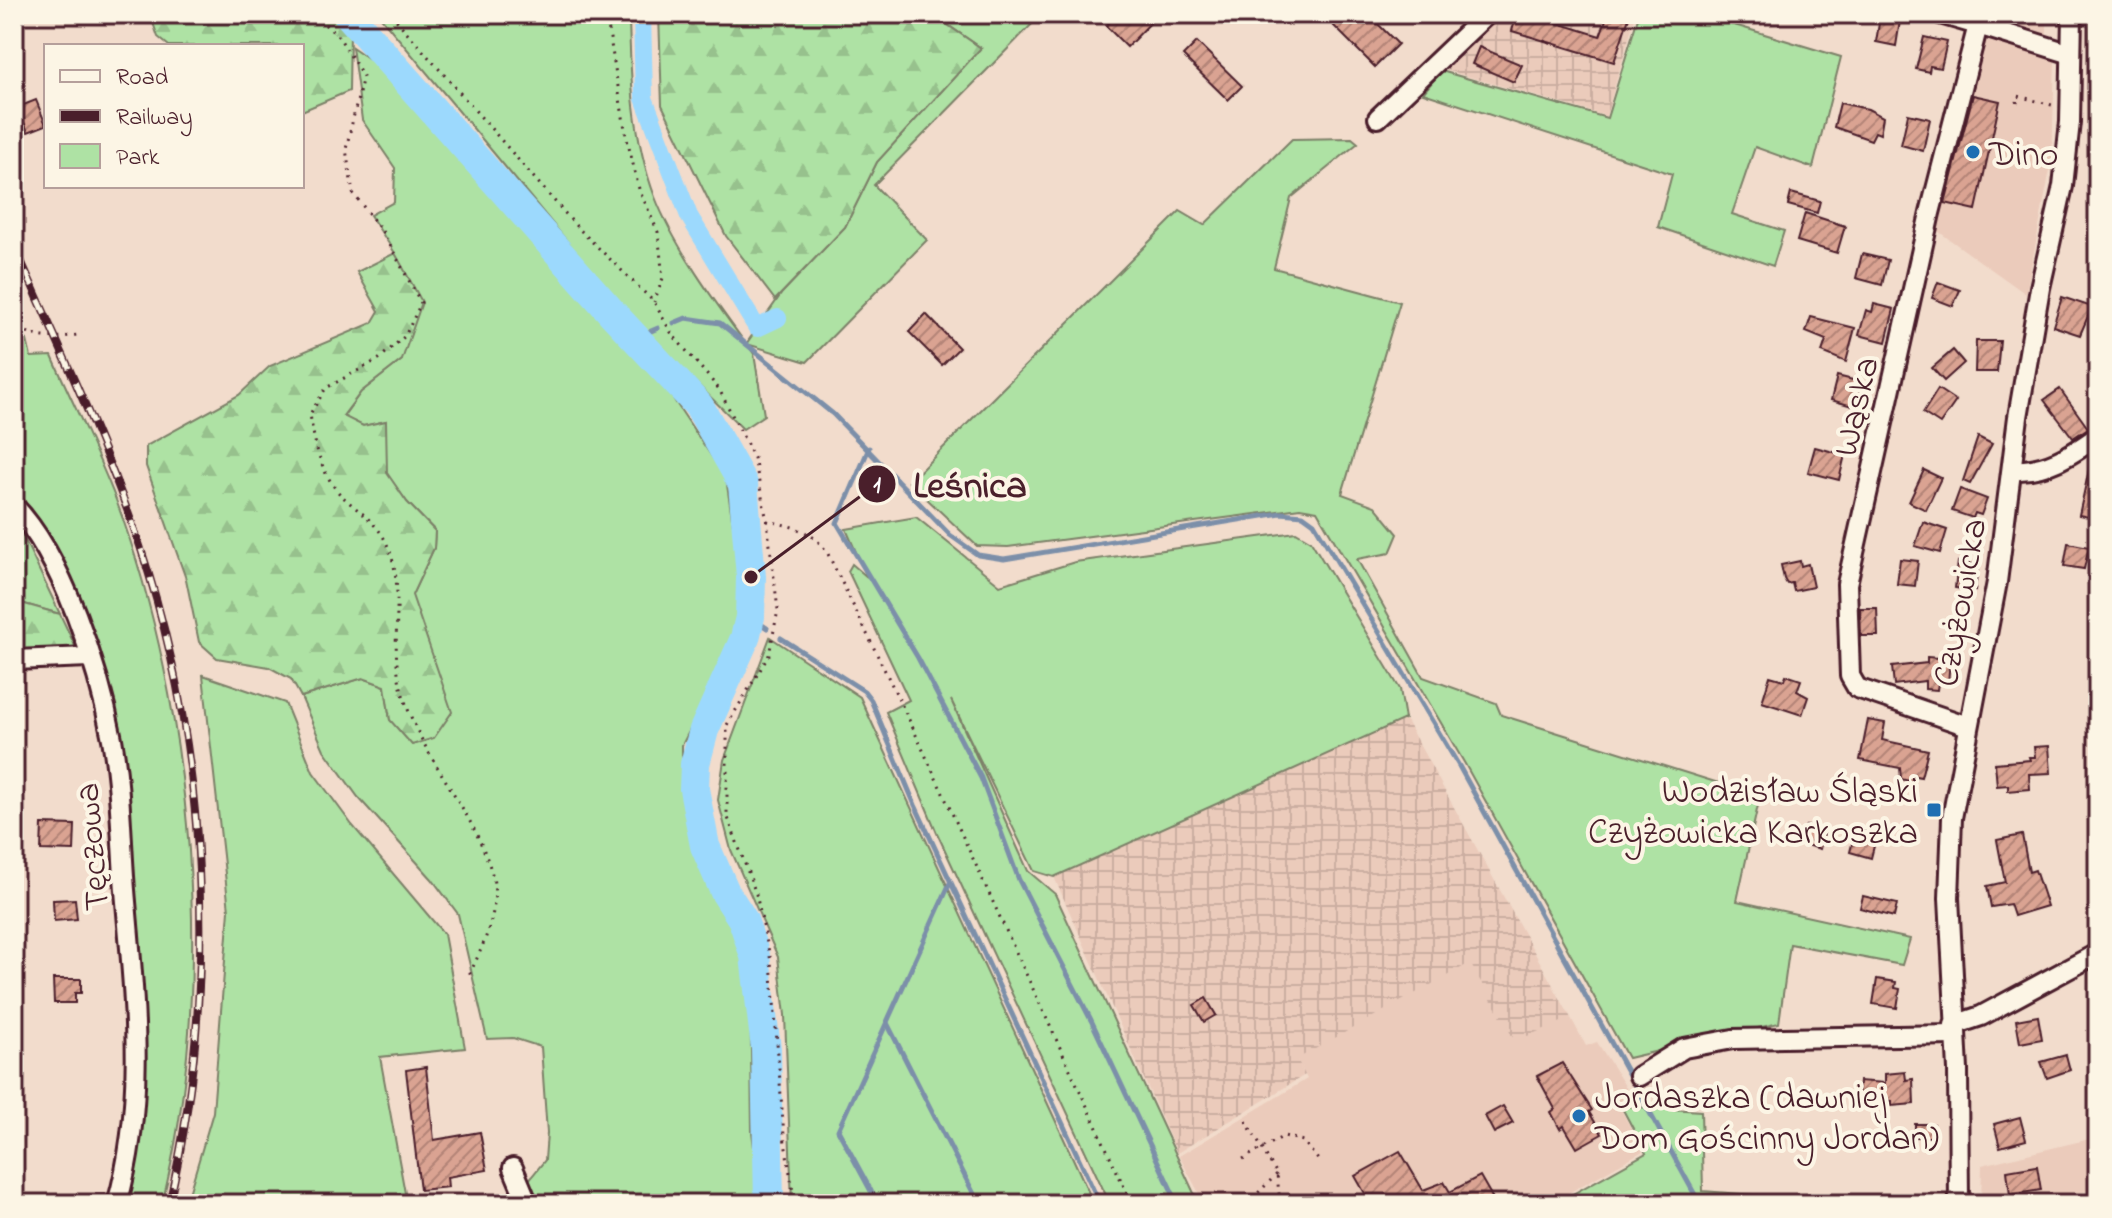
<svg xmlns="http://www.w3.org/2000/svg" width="2112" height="1218" font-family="'Indie Flower',sans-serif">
<defs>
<pattern id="industrial-grid" width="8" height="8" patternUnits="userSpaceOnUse" patternTransform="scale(2)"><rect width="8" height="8" fill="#ebcbbb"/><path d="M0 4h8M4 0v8" fill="none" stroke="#cbaea1"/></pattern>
<pattern id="forest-firs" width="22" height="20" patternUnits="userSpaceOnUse" patternTransform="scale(2)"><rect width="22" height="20" fill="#aee2a4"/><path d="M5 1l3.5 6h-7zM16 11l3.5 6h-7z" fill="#97c18d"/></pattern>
<pattern id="building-hatch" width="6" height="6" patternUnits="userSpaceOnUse" patternTransform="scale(2)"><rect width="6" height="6" fill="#daa392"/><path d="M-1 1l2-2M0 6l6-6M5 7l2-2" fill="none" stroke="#b38477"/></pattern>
</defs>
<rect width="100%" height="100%" fill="#f2dccc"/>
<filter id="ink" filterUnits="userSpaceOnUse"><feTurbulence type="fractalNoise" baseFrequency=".0125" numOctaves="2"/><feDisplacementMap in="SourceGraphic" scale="16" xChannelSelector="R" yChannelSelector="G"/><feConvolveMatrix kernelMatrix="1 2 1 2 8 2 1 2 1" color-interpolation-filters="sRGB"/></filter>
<g filter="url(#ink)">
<g fill="#ebcbbb">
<path d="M1965 14H2047V37Z"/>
<path d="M1990 34 2042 49 2055 59 2052 159 2026 294 1932 227 1980 36Z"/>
<path d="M1469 959 1516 1035 1571 1018 1586 1046 1597 1042 1627 1089 1619 1106 1643 1151 1549 1204H1205L1179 1156 1307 1079 1295 1056Z"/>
<path d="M2098 1137V1190L1981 1204 1982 1165Z"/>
</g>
<g fill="url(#industrial-grid)">
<path d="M1499 14H1636L1606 116 1442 69Z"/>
<path d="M1405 719 1571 1018 1515 1041 1470 963 1297 1059 1305 1075 1177 1153 1054 877Z"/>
</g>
<g fill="#aee2a4" stroke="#7c8068" stroke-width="2">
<path d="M378 14H629C630 75 633 139 655 197 674 246 715 302 746 344L782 293 845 227 877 162 981 48 945 23 942 14H1042L874 185 927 240 807 362 747 344 754 354 764 415 743 429 636 324Z"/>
<path d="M1639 14H1722L1721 21 1841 57 1813 168 1755 147 1732 214 1784 231 1773 266 1658 227 1672 174 1423 93 1441 71 1607 118Z"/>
<path d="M2091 14H2098V125L2089 123Z"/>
<path d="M352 47 378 65 672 397 726 478 745 606 736 640 682 745V798L705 872 745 948 750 972 752 1132 761 1204H538L529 1180 545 1160 547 1133 541 1047 513 1038 487 1039 458 914 432 879 358 797 324 750 301 697 363 678 385 686 390 720 412 595 434 548 435 531 407 502 386 473V421L363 426 343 417 361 392 402 360 395 253 370 215 394 202 395 168 362 120Z"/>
<path d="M1352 138 1358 143 1291 198 1274 268 1400 302 1342 494 1375 506 1398 534 1390 553 1357 559 1423 677 1496 703 1501 715 1760 796 1737 901 1910 939 1902 965 1790 944 1779 1023 1628 1058 1465 764 1317 511 1300 508 1008 547 977 546 909 482 1180 211 1204 225 1292 139Z"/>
<path d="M14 328 27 340 31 357 52 356C73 404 97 451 116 500 194 709 217 987 162 1204H125L138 1153 141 951 124 768 104 675 53 544 14 497Z"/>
<path d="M916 517 1000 585 1075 562 1296 532 1311 541 1400 689 1405 719 1054 877 1034 871 951 700 1028 871 1055 894 1199 1204H1110L937 833 886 712 909 700 848 571 852 564 867 577 846 529Z"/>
<path d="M14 525 21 532 60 614 14 601Z"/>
<path d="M770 637 860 697 1094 1204H792L785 1015 778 957 731 850 718 800 724 760Z"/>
<path d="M203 675 285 703 313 772 352 825 444 934 465 1048 380 1057 407 1204H186L213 1112 229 910Z"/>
<path d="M1621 1106 1701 1111 1703 1191 1868 1204H1555L1646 1153Z"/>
</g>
<g fill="url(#forest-firs)" stroke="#7c8068" stroke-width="2">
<path d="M150 14H336L350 30 349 91 302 111V46H169L158 37Z"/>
<path d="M659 14H942L945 23 981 48 877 162 845 227 775 300 726 236 662 105Z"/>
<path d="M395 253 422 302 402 360 361 392 343 416 363 426 386 421 387 473 407 502 435 531 434 548 412 595 452 712 434 738 412 745 390 720 385 686 363 678 301 697 291 679 269 667 217 658 199 642 186 579 146 466V446L239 395 270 366 372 323 379 311 357 272Z"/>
<path d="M14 601 60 614 77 650 14 655Z"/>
</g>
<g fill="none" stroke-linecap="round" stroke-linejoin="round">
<g stroke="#7b8fa9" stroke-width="5">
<path d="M674 323 686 318 720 323 833 414 950 535 978 555 1004 559 1281 513 1303 515 1314 523 1459 766 1700 1204"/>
<path d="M635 338 658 328"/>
<path d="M869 448 837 523 918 658 981 778 1019 880 1091 1020 1176 1200"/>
<path d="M750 617 767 628"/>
<path d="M781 638 864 691 871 700 915 805 1100 1204"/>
<path d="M887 1023 979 1204"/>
<path d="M878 1204 838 1130 950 883"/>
</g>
<path stroke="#9cd9fd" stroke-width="18" d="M642 14 644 98 689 216 757 328 778 318"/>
<path stroke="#9cd9fd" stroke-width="30" d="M348 14 613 314 699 406 743 484 751 577 750 617 745 638 704 730 695 764 694 789 705 846 725 892 743 920 755 956 766 1049 769 1204"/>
</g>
<g fill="url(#building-hatch)" stroke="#4a1f2b" stroke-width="2">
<path d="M1117 14H1159L1127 47 1106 26Z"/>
<path d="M1322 14H1368L1398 44 1375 67Z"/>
<path d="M1517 14H1529L1600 36 1608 14H1630L1614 62 1512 31Z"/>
<path d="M1880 17 1900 21 1896 46 1876 42Z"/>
<path d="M1924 37 1947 42 1941 68 1930 66 1929 72 1916 69Z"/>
<path d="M1197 42 1242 86 1228 100 1183 56Z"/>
<path d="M1479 47 1522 65 1514 82 1472 64Z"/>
<path d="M1973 95 2000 101 1976 210 1945 203Z"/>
<path d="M36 100 46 125 28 132 18 107Z"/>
<path d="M1840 103 1868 109 1883 117 1880 134 1875 132 1871 140 1834 127Z"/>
<path d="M1908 114 1930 119 1923 151 1901 145Z"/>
<path d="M1791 193 1820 201 1817 213 1788 205Z"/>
<path d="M1805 213 1845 226 1837 253 1797 241Z"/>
<path d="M1862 254 1888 260 1882 285 1856 278Z"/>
<path d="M1938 282 1960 290 1953 306 1932 298Z"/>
<path d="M2062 297 2092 307 2080 335 2053 326Z"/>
<path d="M1874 304 1894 309 1886 342 1859 335 1866 310 1872 312Z"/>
<path d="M926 314 959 348 942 365 909 332Z"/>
<path d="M1811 317 1855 328 1846 362 1822 352 1826 340 1806 332Z"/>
<path d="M1976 341H2000L1997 372H1975Z"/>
<path d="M1953 350 1964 363 1944 381 1932 368Z"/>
<path d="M1837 376 1861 382 1856 407 1831 400Z"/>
<path d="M1938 389 1956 401 1940 424 1923 413Z"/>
<path d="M2060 389 2088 428 2073 438 2044 400Z"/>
<path d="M1978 437 1992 444 1970 484 1963 481Z"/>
<path d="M1815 447 1845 455 1839 480 1808 472Z"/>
<path d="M2092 456H2098V519L2079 515Z"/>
<path d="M1924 470 1941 478 1926 510 1909 502Z"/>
<path d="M1960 489 1987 499 1981 515 1975 513 1973 518 1952 511Z"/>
<path d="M1923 522 1947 530 1940 553 1915 546Z"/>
<path d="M2068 543 2089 547 2084 569 2064 566Z"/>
<path d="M1900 559 1918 561 1915 586 1897 584Z"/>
<path d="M1800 561 1801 566 1808 564 1813 587 1794 591 1792 583 1787 584 1784 579 1781 565Z"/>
<path d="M1958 562 1978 565 1975 591 1955 588Z"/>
<path d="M1860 608H1877L1878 636H1861Z"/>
<path d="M1927 657 1950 659 1948 684 1938 683 1937 690 1925 689V681L1894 685 1892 667 1927 663Z"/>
<path d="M1786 675 1801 680 1797 691 1808 697 1802 715 1762 702 1770 676 1784 680Z"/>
<path d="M1868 720 1885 723 1882 740 1928 750 1921 777 1915 776 1913 782 1901 779 1900 768 1860 760Z"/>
<path d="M2049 746 2051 773 2029 774 2030 789 2008 791V785L1997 786 1995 763 2030 760 2029 757H2035L2034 747Z"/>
<path d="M42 824 75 825 74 851 41 850Z"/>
<path d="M1806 826 1825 830 1820 849 1802 844Z"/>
<path d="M1856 828 1877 834 1871 858 1850 852Z"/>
<path d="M2022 835 2029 872 2035 870 2047 906 2014 916 2010 904 1991 907 1987 886 2005 882 1997 840Z"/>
<path d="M1863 896 1897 904 1894 917 1860 908Z"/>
<path d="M75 899 77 919 54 921 53 900Z"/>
<path d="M53 979H81V993H75V1003H54Z"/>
<path d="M1877 979 1896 982 1895 988 1900 989 1897 1008 1873 1004Z"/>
<path d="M1206 998 1216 1015 1204 1022 1194 1005Z"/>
<path d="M2038 1016 2042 1039 2020 1043 2016 1020Z"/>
<path d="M2066 1055 2070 1070 2047 1078 2041 1062Z"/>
<path d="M1562 1063 1592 1110 1589 1112 1602 1134 1577 1148 1564 1126 1560 1129 1551 1112 1555 1109 1537 1076Z"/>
<path d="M426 1067 434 1140 480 1132 487 1170 447 1177 448 1187 420 1190 406 1070Z"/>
<path d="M1905 1072 1906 1080 1913 1079 1914 1104 1892 1106V1101L1858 1098 1859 1081 1885 1083V1074Z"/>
<path d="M1503 1106 1513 1123 1494 1133 1485 1116Z"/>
<path d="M2020 1117 2026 1140 2000 1147 1994 1124Z"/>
<rect x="1915" y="1124" width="19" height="13"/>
<path d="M1400 1151 1423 1190 1444 1182 1450 1192 1480 1176 1496 1204H1371L1355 1176Z"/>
<path d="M2037 1166 2041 1190 2010 1195 2007 1171Z"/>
</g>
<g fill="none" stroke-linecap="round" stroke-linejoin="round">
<g stroke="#4a1f2b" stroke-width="24">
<g id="minor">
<path d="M1940 14 1978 25"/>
<path d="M1378 118 1487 14"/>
<path d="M2012 470C2046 472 2071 455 2098 436"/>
<path d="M14 506C63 556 99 670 112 739 121 788 121 840 125 890 134 998 147 1098 117 1204"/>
<path d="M14 660 89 657"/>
<path d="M1968 726 1857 688 1850 676 1847 584 1930 213 1978 25 2071 54"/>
<path d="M1954 1025 1981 1016 2098 953"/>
<path d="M1639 1076 1684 1048 1733 1039 1954 1035"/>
<path d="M513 1168 528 1204"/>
<path d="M1959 1204 1958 1070 1949 898 1952 818 1997 582 2018 417 2040 288 2063 186 2070 122 2072 14"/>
</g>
</g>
<g stroke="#4a1f2b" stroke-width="3" stroke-dasharray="2 6" stroke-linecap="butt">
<path d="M313 14 339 37 363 76 346 149 353 193 384 234 421 303 405 336 379 359 326 388 310 414C314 442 321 476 343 497 357 510 376 522 385 540 408 585 389 636 400 683 416 754 473 805 492 874 502 908 482 949 467 979"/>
<path d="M391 14 577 227 654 302 672 334 719 389 754 458 767 521 778 610 769 655 727 725V815L756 894 771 961 784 1136 795 1204"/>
<path d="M606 14 626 135 639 189 658 232 663 278 654 302"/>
<path d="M2017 103 2018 96 2052 105"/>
<path d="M14 323C33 340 53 339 77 335"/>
<path d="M767 521C793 526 814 531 828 554L911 724 1132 1204"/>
<path d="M1246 1121 1277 1174 1280 1204"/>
<path d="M1243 1159 1284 1136 1303 1141 1320 1162"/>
<path d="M1247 1204 1277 1174"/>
</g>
<use href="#minor" stroke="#fcf5e5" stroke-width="18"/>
<g stroke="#4a1f2b" stroke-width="8">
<path id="rail" d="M14 245C58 344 105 443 140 546 209 754 219 991 169 1204"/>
</g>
<use href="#rail" stroke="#fcf5e5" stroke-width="5" stroke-dasharray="15" stroke-linecap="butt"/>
</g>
</g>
<g fill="#1f6fb2" stroke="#fcf5e5" stroke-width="3">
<circle cx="1973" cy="152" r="8"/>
<rect x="1926" y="802" width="16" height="16" rx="4"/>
<circle cx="1579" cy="1116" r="8"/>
</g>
<g text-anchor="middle" stroke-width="8" stroke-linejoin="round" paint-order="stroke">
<g font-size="36" fill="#4a1f2b" stroke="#fcf5e5" text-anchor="start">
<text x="1989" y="165">Dino</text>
<text x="1918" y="802" text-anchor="end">Wodzisław Śląski<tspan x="1918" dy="41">Czyżowicka Karkoszka</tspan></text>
<text x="1595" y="1108">Jordaszka (dawniej<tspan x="1595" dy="41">Dom Gościnny Jordan)</tspan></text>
</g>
<g font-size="36" fill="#4a1f2b" stroke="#fcf5e5">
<text transform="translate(1854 406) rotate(-77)" y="13">Wąska</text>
<text transform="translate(1958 602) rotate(-80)" y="13">Czyżowicka</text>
<text transform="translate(90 847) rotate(-95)" y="13">Tęczowa</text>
</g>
</g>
<path fill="none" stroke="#4a1f2b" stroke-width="3" d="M751 577L877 484"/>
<g fill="#4a1f2b" stroke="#fcf5e5" stroke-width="3">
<circle cx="751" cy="577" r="8"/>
<circle cx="877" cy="484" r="20"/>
</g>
<g font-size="24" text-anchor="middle" font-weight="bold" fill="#fff">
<text x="877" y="492">1</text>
</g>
<g font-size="38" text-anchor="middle" font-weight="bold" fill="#4a1f2b" stroke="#fcf5e5" stroke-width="8" stroke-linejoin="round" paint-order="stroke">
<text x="970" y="497">Leśnica</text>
</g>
<rect width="2112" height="1218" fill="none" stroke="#fcf5e5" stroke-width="48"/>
<rect x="24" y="24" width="2064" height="1170" fill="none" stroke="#4a1f2b" stroke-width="3" filter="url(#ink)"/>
<rect x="44" y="44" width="260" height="144" fill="#fcf5e5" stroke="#b59f9b" stroke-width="2"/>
<rect x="60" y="70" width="40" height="12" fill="#fcf5e5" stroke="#b59f9b" stroke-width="2"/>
<text x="116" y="84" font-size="24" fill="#4a1f2b">Road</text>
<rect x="60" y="110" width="40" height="12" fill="#4a1f2b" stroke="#b59f9b" stroke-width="2"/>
<text x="116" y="124" font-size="24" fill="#4a1f2b">Railway</text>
<rect x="60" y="144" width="40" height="24" fill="#aee2a4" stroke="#b59f9b" stroke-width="2"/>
<text x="116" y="164" font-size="24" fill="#4a1f2b">Park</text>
</svg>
